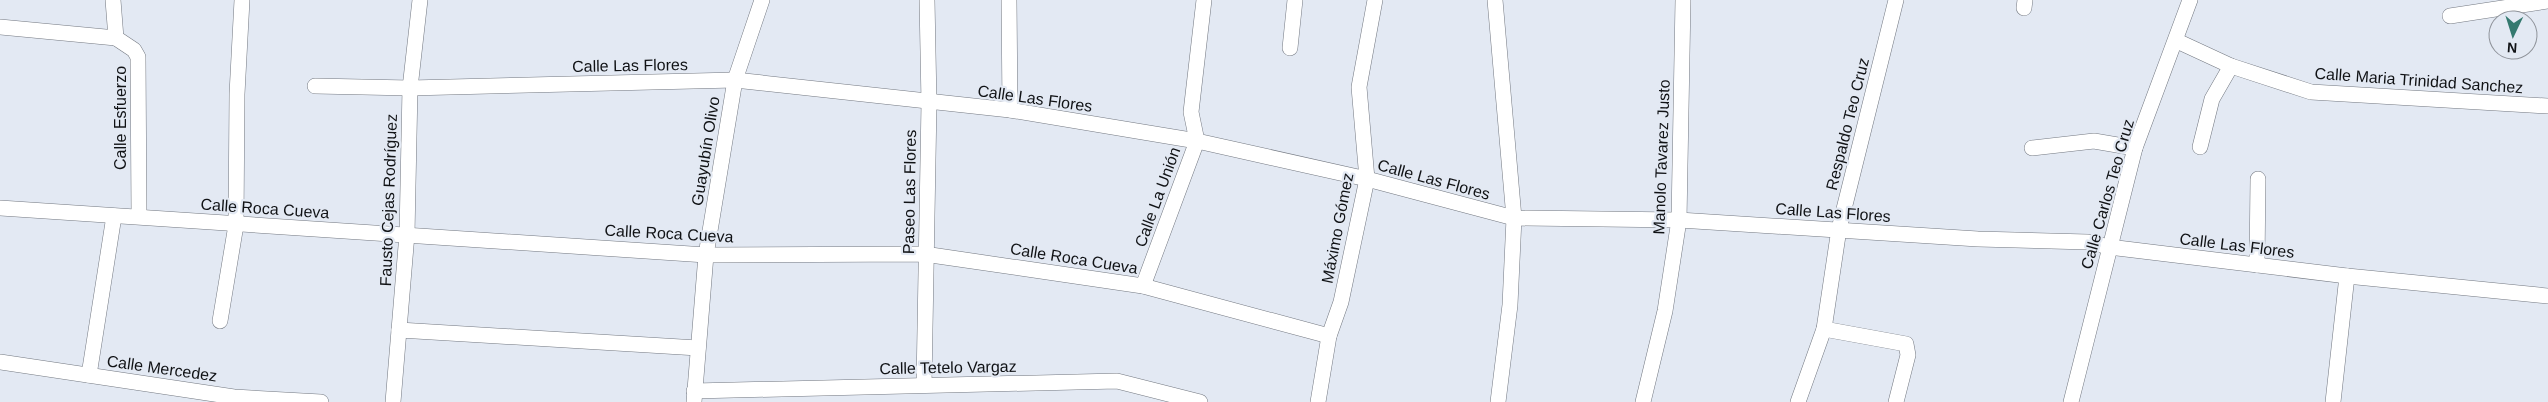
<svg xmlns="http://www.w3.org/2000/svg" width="2548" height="402" font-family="Arial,sans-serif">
<rect width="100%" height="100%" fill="#e3e9f3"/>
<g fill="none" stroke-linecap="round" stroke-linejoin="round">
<g stroke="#737881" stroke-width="16">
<g id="street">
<path d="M113 0 116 38 134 50 138 57 139 216"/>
<path d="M1009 0 1010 110"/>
<path d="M1495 0 1514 218 1510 305 1498 402"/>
<path d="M2024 8 2025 0"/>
<path d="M2450 16 2548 1"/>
<path d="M0 27 116 38"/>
<path d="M2177 41 2231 66 2311 92 2548 106"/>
<path d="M1290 48 1295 0"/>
<path d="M315 86 410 88 735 80 1010 110 1197 141 1367 179 1514 218 1679 220 1978 239 2088 242 2109 247 2347 276 2548 296"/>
<path d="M2200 147 2212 99 2231 66"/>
<path d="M2032 148 2094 141 2135 148"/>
<path d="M0 208 706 255 924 254 1143 286 1329 336"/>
<path d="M2257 265 2258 179"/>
<path d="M1143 286 1197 141 1191 112 1204 0"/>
<path d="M220 321 236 225 237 94 242 0"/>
<path d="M1824 329 1906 344 1908 355 1896 402"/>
<path d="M399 330 698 348"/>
<path d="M0 362 234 397 321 402"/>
<path d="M89 375 114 216"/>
<path d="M924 385 929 103 927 0"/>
<path d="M694 391 1117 381 1200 402"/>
<path d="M393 402 407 234 410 88 420 0"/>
<path d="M694 402 706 255 735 80 762 0"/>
<path d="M1318 402 1329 336 1341 302 1367 179 1359 87 1375 0"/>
<path d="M1643 402 1665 311 1679 220 1683 0"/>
<path d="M1798 402 1824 329 1839 229 1896 0"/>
<path d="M2071 402 2135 148 2190 0"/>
<path d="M2333 402 2347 276"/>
</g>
</g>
<use href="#street" stroke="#fff" stroke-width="15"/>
</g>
<g text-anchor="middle" stroke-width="4.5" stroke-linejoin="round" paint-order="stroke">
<g font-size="16" fill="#101215" stroke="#e3e9f3">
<text transform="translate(630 65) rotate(-1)" y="6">Calle Las Flores</text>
<text transform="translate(2419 80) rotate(4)" y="6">Calle Maria Trinidad Sanchez</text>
<text transform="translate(1035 98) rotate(8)" y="6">Calle Las Flores</text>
<text transform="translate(120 118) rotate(-90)" y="6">Calle Esfuerzo</text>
<text transform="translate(1847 124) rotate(-76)" y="6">Respaldo Teo Cruz</text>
<text transform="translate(705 151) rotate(-81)" y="6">Guayubín Olivo</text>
<text transform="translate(1661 157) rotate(-88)" y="6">Manolo Tavarez Justo</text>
<text transform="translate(1434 179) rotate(15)" y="6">Calle Las Flores</text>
<text transform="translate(909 192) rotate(-89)" y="6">Paseo Las Flores</text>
<text transform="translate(2107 194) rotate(-74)" y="6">Calle Carlos Teo Cruz</text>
<text transform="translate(1157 197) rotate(-70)" y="6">Calle La Unión</text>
<text transform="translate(388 200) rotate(-88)" y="6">Fausto Cejas Rodríguez</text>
<text transform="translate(265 208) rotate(4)" y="6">Calle Roca Cueva</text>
<text transform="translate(1833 212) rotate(4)" y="6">Calle Las Flores</text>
<text transform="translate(1337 228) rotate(-79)" y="6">Máximo Gómez</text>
<text transform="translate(669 233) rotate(3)" y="6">Calle Roca Cueva</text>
<text transform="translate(2237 245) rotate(7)" y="6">Calle Las Flores</text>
<text transform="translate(1074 258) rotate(9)" y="6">Calle Roca Cueva</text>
<text transform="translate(948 367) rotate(-1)" y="6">Calle Tetelo Vargaz</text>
<text transform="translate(162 368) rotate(8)" y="6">Calle Mercedez</text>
</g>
</g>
<g transform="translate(2513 35) rotate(184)"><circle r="24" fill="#e3e9f3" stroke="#8f939a"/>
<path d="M0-4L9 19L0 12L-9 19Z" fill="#34796f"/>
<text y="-8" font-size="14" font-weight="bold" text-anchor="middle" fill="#101215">N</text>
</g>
</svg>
